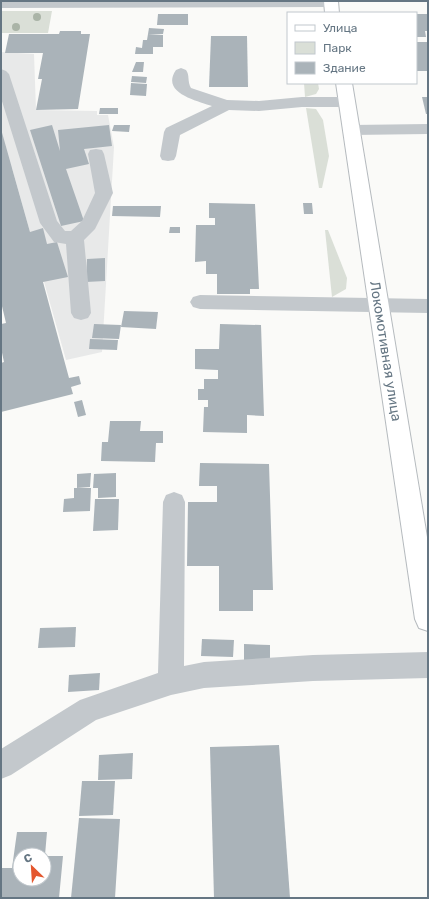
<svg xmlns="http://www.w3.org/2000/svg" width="429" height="899" font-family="Rubik,sans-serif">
<rect width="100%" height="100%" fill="#fafaf8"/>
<path fill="#e8e9e9" d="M1 52 34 54 36 110 97 111V115H108L114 147 102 352 66 360 12 168 1 170Z"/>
<g fill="#dadfd7">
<path d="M1 11H52L48 33H1Z"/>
<path d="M304 83H318L319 89 316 94 305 97Z"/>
<path d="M306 108 316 109 323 120 329 156 322 188H319Z"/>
<path d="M325 230H328L347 278 346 289 332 297Z"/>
</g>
<g fill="#aab3b9">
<path d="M158 14H188V25H157Z"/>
<path d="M416 14H428V31H425L426 37H416Z"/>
<path d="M149 28 164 29 163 34H148Z"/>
<path d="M60 31H81V34H90L78 109 36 110 42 79H38L43 53H5L9 34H59Z"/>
<path d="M148 34 163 35V47H153V54H135L136 47 142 48 143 40H147Z"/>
<path d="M211 36H247L248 87H209Z"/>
<rect x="416" y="42" width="12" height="29"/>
<path d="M136 62H144L143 72H132Z"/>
<path d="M132 76 147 77 146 83 131 82Z"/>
<path d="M131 83 147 84 146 96 130 95Z"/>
<path d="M422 97H428V114H426Z"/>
<path d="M100 108H118V114H99Z"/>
<path d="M52 125 60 151 58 130 109 125 112 146 84 149 89 164 66 169 84 221 61 226 30 130Z"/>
<path d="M114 125H130L129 132 112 131Z"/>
<path d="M1 129 30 232 43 228 47 244 57 242 68 277 43 282 69 378 79 376 81 384 71 387 73 394 1 412V363L4 362 1 348V324L6 323 1 302Z"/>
<path d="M209 203 255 204 259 289H250V294H217V274H206V261L195 262 196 225H215V218H209Z"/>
<path d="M303 203H312L313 214H304Z"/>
<path d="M113 206H161L160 217 112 216Z"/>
<path d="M170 227H180V233H169Z"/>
<path d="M105 258V281L86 282 87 259Z"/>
<path d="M124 311 158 312 156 329 121 327Z"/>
<path d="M94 324 121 325 119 339 92 338Z"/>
<path d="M220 324 261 325 264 416 247 415V433L203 432 204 407H208V400H198V389H204V379H218V370L195 369V349H219Z"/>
<path d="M90 339 118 340 117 350 89 349Z"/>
<path d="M82 400 86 415 78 417 74 402Z"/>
<path d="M110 421H141L140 431H163V443H156L155 462 101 461 102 442H108Z"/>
<path d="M200 463 269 464 273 590H253V611H219V566H187L188 502H217V486H199Z"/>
<path d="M91 473 90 487 77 488V474Z"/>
<path d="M116 473V497L98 498V488H93L94 474Z"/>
<path d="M74 488H91L90 511 63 512 64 499 74 498Z"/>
<path d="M95 499H119L118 530 93 531Z"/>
<path d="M76 627 75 647 38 648 40 628Z"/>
<path d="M202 639 234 640 233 657 201 656Z"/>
<path d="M244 644 270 645V662L244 661Z"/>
<path d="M100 673 99 690 68 692 69 675Z"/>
<path d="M279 745 290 898H214L210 747Z"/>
<path d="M133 753 132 779 98 780 99 755Z"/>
<path d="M82 781H115L113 815 79 816Z"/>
<path d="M79 818 120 819 115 898H71Z"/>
<path d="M17 832H47L45 855H20V879H44V856H63L59 898H1V868H12Z"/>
</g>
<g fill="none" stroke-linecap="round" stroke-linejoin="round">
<g stroke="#b5babe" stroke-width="2">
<g id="major">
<path d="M324 1H338L339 13H325Z"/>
<path d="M336 83H352L428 543V631L419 628 415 619Z"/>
</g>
</g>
<g fill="#c3c8cc" fill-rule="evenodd">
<path d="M1 1H337L338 3 336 6 331 7 1 8Z"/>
<path d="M181 68 186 70C190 75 187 81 191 88L227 100 259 101 302 97H347L353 99 355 102 353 105 347 107H302L259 111 229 110 180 135 176 156 174 160 168 161 162 160 160 156 164 132 166 128 212 106C198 101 160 93 176 70Z"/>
<path d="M1 69 6 71 9 74 57 221 65 231H71L82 221 95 193 88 154 90 150 96 149 102 150 104 154 113 193 95 229 84 240 91 313 88 318 81 320 74 318 71 313 66 244 54 242 40 223 1 98Z"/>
<path d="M428 124V134L352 135 346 134 344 130 346 126 352 125Z"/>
<path d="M200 295 428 299V313L200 309 193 307 190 302 193 297Z"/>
<path d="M174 492 182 495 185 502 184 666 204 662 313 655 428 652V678L313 681 204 688 171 695 96 720 11 775 1 779V749L80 700 158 673 163 502 166 495Z"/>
</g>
<use href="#major" fill="#fff" fill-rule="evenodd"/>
</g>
<g fill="#aab4a7">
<circle cx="37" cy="17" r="4"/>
<circle cx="16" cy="27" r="4"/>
</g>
<g text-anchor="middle" stroke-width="4" stroke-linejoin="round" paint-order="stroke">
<g font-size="14" fill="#657683" stroke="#fff">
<text transform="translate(386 351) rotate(81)" y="5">Локомотивная улица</text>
</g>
</g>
<rect width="429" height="899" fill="none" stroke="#657683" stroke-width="4"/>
<rect x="287" y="12" width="130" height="72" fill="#ffffff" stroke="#c1c8cd"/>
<rect x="295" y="25" width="20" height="6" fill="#ffffff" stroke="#c1c8cd"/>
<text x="323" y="32" font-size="12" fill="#657683">Улица</text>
<rect x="295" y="42" width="20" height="12" fill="#dadfd7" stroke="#c1c8cd"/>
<text x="323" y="52" font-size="12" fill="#657683">Парк</text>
<rect x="295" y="62" width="20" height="12" fill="#aab3b9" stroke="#c1c8cd"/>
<text x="323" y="72" font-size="12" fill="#657683">Здание</text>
<g transform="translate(32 867) rotate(335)"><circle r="19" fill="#ffffff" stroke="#c1c8cd"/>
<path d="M0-3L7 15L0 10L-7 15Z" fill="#e4572e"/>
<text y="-6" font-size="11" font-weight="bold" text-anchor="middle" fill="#657683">С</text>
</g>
</svg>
